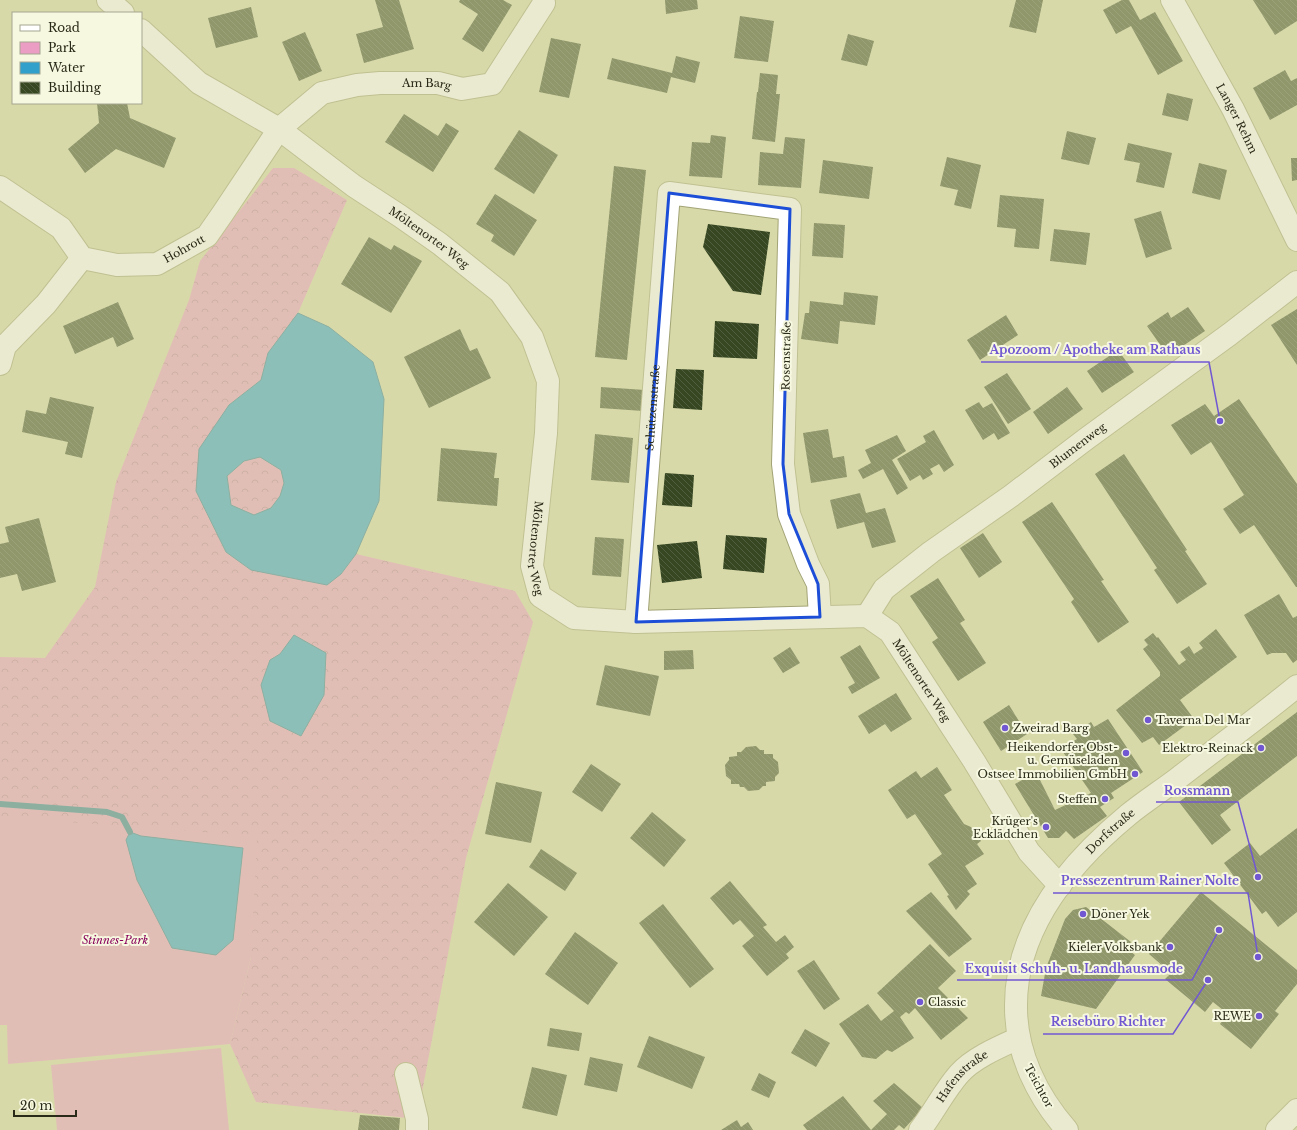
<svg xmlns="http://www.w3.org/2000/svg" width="1297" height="1130" font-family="'Libre Baskerville',serif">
<defs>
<pattern id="forest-crowns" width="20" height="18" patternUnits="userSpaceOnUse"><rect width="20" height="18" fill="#eb9dc4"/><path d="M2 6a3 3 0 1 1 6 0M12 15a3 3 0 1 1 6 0" fill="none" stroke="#bf809e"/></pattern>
<pattern id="building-back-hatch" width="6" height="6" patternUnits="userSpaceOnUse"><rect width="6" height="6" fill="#364721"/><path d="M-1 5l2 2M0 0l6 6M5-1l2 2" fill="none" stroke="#515f40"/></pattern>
</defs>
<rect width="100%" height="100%" fill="#d8d9a9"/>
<g fill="url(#forest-crowns)" fill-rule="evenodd">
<path d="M273 168H294L347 200 298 313 268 353 261 380 229 405 196 491 226 552 251 570 341 574 356 554 515 591 533 622 466 858 417 1119 256 1102 230 1044 251 957 0 817V657L45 658 95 587 116 482 189 300 200 261ZM280 654 301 736 270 721 261 685 270 661Z"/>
<path d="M260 457 281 470 284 483 280 496 271 508 254 515 231 505 227 476 244 461Z"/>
</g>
<g fill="#eb9dc4">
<path d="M0 817 257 836 251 957 230 1044 8 1064 7 1025H0Z"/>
<path d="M221 1048 229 1130H57L51 1065Z"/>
</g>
<g fill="#31a1cc" stroke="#2f7d96" fill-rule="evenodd">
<path d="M298 313 329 327 373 362 384 399 379 501 356 554 341 574 327 585 251 570 226 552 196 491 199 449 229 405 261 380 268 353ZM260 457 281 470 284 483 280 496 271 508 254 515 231 505 227 476 244 461Z"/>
<path d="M294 635 326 653 324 695 301 736 270 721 261 685 270 660 280 654Z"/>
<path d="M130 832 141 836 243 848 233 940 216 955 172 948 137 880 126 840Z"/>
</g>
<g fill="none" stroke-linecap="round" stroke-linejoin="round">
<path stroke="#2f7d96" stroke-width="6" d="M0 804 107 812 122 817 130 832"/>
</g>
<g fill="url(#building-back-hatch)">
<path d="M375 0H399L414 49 364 63 356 34 383 27Z"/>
<path d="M460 0H503L512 5 483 52 462 39 478 14 459 2Z"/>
<path d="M665 0H697L698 9 666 14Z"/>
<path d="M1016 0H1043L1036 33 1009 27Z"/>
<path d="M1122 0H1129L1140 20 1155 12 1183 61 1158 75 1131 26 1116 34 1103 10Z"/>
<path d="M1253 0H1297V21L1275 35Z"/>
<path d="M251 7 258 37 216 48 208 18Z"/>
<path d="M740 16 774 21 768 62 734 58Z"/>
<path d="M305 32 322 71 299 81 282 42Z"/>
<path d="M848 34 874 41 867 66 841 60Z"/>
<path d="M551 38 581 44 569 98 539 92Z"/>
<path d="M676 56 700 62 695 83 671 77 667 93 607 79 612 58 672 73Z"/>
<path d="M1285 70 1291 81 1297 78V105L1270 120 1253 88Z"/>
<path d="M760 73 778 75 776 94H780L775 142 752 139 757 92H758Z"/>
<path d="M1167 93 1193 99 1188 121 1162 115Z"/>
<path d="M97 103H127L130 118 176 138 164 168 116 149 85 173 68 149 99 123Z"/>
<path d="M404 114 438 136 446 123 459 131 433 172 385 142Z"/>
<path d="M519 130 558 155 534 194 494 169Z"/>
<path d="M1067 131 1096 138 1089 165 1061 159Z"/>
<path d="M711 135 726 137 722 178 689 176 692 142 710 143Z"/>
<path d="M785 137 805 139 801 188 758 185 760 152 783 154Z"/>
<path d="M1128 143 1172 153 1164 188 1136 182 1140 163 1124 160Z"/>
<path d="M947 157 981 165 971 209 954 205 958 190 940 186Z"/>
<path d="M1291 158H1297V180L1292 181Z"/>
<path d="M823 160 873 167 869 199 819 193Z"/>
<path d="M1199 163 1227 170 1220 200 1192 193Z"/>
<path d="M614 166 646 170 627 360 595 357Z"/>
<path d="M495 194 537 220 514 256 491 241 494 235 476 224Z"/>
<path d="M1000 195 1044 199 1039 249 1014 247 1016 229 997 227Z"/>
<path d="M1161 211 1172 249 1146 258 1134 219Z"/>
<path d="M814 223 845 225 843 258 812 256Z"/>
<path d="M708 224 770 232 761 295 733 291 703 247Z"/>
<path d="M1054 229 1090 233 1086 265 1050 261Z"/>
<path d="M369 237 391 250 394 245 422 261 391 313 341 284Z"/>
<path d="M844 292 878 296 875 325 840 321 838 344 801 339 805 313H809L810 301 843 305Z"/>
<path d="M118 302 134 339 117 347 113 337 75 354 63 326Z"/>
<path d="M1188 307 1205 331 1168 356 1147 326 1168 312 1171 318Z"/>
<path d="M1297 309V365L1271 325Z"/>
<path d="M1006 315 1018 335 980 360 967 340Z"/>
<path d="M715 321 759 324 757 359 713 357Z"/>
<path d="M460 329 470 351 477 348 491 378 429 408 404 357Z"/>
<path d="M1118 350 1134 372 1102 393 1087 371Z"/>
<path d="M676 369 704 370 702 410 673 408Z"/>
<path d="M1007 373 1031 409 1008 424 984 387Z"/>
<path d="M601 387 645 390 643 411 600 408Z"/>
<path d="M1067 387 1083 409 1048 434 1033 412Z"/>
<path d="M50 397 94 407 82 458 65 454 68 442 22 432 26 410 46 414Z"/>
<path d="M1239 399 1297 484V587H1296L1254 525 1240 534 1223 509 1244 495 1211 442 1191 455 1171 425 1205 404 1214 416Z"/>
<path d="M979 402 983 408 992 403 1010 433 998 440 994 433 983 440 965 410Z"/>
<path d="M828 429 833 458 844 456 847 477 811 483 803 433Z"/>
<path d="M934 430 954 465 944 472 939 464 930 469 933 474 923 480 920 475 910 481 897 459 926 442 923 436Z"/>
<path d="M595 434 633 438 629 483 591 480Z"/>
<path d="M897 435 906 451 892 460 908 488 897 495 883 469 863 479 858 470 871 463 865 450Z"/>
<path d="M441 448 497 453 494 478H499L497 506 437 501Z"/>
<path d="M1124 454 1187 550 1185 551 1207 584 1177 604 1154 570 1157 568 1095 474Z"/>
<path d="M665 473 694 475 692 507 662 505Z"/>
<path d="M860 493 866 513 885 508 896 542 872 548 864 522 837 529 830 500Z"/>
<path d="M1052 502 1104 580 1101 581 1129 622 1098 643 1071 602 1074 599 1022 522Z"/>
<path d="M39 518 56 582 22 591 17 574 0 578V544L9 542 5 527Z"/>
<path d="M983 533 1002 562 979 578 960 548Z"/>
<path d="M726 535 767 538 764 573 723 569Z"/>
<path d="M595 537 624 539 621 577 592 575Z"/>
<path d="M697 541 702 578 662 583 657 545Z"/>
<path d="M938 578 965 620 960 623 986 663 958 681 932 642 938 638 910 596Z"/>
<path d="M1279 594 1293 618 1297 616V660L1293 663 1286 653H1272L1267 655 1244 615Z"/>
<path d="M1216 629 1237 657 1180 700 1194 719 1159 745 1153 737 1142 743 1116 710 1160 676V672L1143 649 1148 645 1144 640 1153 633 1157 638 1158 637 1179 665 1186 660 1180 652 1189 646 1194 654 1203 648 1199 643Z"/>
<path d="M860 645 880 678 852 694 848 687 855 683 840 657Z"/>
<path d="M790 647 800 663 783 673 773 658Z"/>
<path d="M693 650 694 669 664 670V651Z"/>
<path d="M605 665 659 676 650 716 596 705Z"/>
<path d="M896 693 912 719 891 732 885 724 869 734 858 716Z"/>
<path d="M1009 705 1027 734 1001 751 983 722Z"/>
<path d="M1297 712V756L1220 815 1231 830 1212 845 1179 802Z"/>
<path d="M1108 719 1143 772 1111 793 1114 798 1100 807 1107 816 1074 839 1066 831 1059 838H1048L1015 784 1036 772 1055 810 1091 793 1061 749 1077 739 1073 734 1091 722 1094 727Z"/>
<path d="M756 746 760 750H764V754H773V758L778 762 779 773 775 777V781L766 782V786H763L759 790 748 791 744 787H740L739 784H731V780L726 776 725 765 729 760V757L737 756V752H741L746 747Z"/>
<path d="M591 764 621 784 602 812 572 792Z"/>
<path d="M937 767 952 790 944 795 964 824 971 827 981 841 977 844 984 854 965 866 977 884 967 891 970 894 956 910 947 896 949 895 928 864 942 854 915 814 907 819 888 790 916 771 921 778Z"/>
<path d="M496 782 542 792 531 843 485 834Z"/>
<path d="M652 812 686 840 664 867 630 838Z"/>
<path d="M1297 828V912L1278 927 1266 911 1262 914 1224 863 1250 843 1260 856Z"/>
<path d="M541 849 577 873 565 891 529 867Z"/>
<path d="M730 881 767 925 763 927 776 942 785 935 794 947 786 954 789 958 767 976 742 946 754 936 740 920 733 925 710 898Z"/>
<path d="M508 883 548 917 514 956 474 922Z"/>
<path d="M931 892 972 939 949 957 906 911Z"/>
<path d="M1201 892 1297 970V984L1275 1011 1279 1014 1251 1049 1220 1024 1228 1014 1213 1002 1205 1012 1165 979 1171 973 1149 954Z"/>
<path d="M663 904 714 969 690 988 639 923Z"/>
<path d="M1086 907 1131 942 1126 948 1135 955 1096 1009 1041 996 1046 968 1065 919 1073 910Z"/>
<path d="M575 932 618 963 588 1005 545 974Z"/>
<path d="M930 944 956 971 938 988 968 1018 941 1040 915 1008 909 1014 906 1012 900 1017 914 1038 892 1052 887 1050 876 1059 862 1057 839 1024 868 1004 881 1021 894 1011 877 993Z"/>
<path d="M814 960 840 999 824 1010 797 971Z"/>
<path d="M550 1028 582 1033 579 1051 547 1046Z"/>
<path d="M805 1029 830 1043 816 1067 791 1053Z"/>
<path d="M649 1036 705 1057 692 1089 637 1067Z"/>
<path d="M590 1057 623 1064 617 1092 584 1085Z"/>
<path d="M532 1067 567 1075 557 1116 522 1108Z"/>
<path d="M759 1073 776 1082 769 1098 751 1090Z"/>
<path d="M894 1083 923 1108 904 1129 899 1125 894 1130H807L803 1125 843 1096 871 1130 887 1114 873 1101Z"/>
<path d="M360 1115 400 1118 399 1130H358Z"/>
<path d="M737 1120 741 1127 748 1122 753 1130H721Z"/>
</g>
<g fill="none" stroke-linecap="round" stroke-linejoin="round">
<g stroke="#a3a476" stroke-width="24">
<g id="minor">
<path d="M108 0 123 13"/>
<path id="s1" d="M1172 0 1233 109 1297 240"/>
<path id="s2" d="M141 30 199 83 279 129 354 186 400 216 440 244 500 292 532 337 548 381 546 433 532 566 540 596 574 618 636 622 867 616 890 632 974 761 1029 852 1060 886"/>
<path id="s3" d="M0 187 61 228 82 258 117 265 157 264 207 236 223 213 279 129 322 93 357 85 380 83H438L462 89 492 84 544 3"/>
<path d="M0 364 5 346 46 304 82 258"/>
<path id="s4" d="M867 616 884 589 931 552 1011 496 1086 439 1230 334 1297 282"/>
<path id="s5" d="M636 622 669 193 790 209 783 464 789 514 808 564 818 584 820 617"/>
<path d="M406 1074 417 1119V1130"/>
<path id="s6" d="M920 1130C934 1112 944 1091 959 1074 973 1058 999 1047 1019 1038"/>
<path id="s7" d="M1067 1130C1037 1096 1016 1053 1016 1007 1015 927 1070 863 1128 815 1144 802 1161 791 1177 779 1217 748 1258 718 1297 686"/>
<path d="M1277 1130 1297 1110"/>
</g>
</g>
<use href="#minor" stroke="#fff" stroke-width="22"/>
</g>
<path d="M0 0H1297V1130H0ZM669 193 790 209 783 464 789 514 818 584 820 617 636 622Z" fill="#d8d9a9" fill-opacity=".55" fill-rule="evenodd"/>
<path fill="none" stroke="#1d4ed8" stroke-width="3" stroke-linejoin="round" d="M669 193 790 209 783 464 789 514 818 584 820 617 636 622Z"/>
<g fill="#7158d2" stroke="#f7f8e0" stroke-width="1.5">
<circle cx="1148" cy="720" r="4"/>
<circle cx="1005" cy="728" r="4"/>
<circle cx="1261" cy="748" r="4"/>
<circle cx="1126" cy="753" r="4"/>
<circle cx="1135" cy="774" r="4"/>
<circle cx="1105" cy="799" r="4"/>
<circle cx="1046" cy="827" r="4"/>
<circle cx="1083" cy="914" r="4"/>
<circle cx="1170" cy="947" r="4"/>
<circle cx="920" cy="1002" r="4"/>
<circle cx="1259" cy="1016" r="4"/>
</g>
<g text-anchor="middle" stroke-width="4" stroke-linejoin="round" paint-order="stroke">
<g font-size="11" fill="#2a2a18" stroke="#f7f8e0">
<text dy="4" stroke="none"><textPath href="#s3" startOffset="534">Am Barg</textPath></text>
<text dy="4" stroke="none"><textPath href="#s1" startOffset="135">Langer Rehm</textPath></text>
<text dy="4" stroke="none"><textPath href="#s2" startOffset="356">Möltenorter Weg</textPath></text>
<text dy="4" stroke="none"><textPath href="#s3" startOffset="217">Hohrott</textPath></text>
<text transform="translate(786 356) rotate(-89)" y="4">Rosenstraße</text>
<text dy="4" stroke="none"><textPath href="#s5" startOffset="215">Schützenstraße</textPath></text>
<text dy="4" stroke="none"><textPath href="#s4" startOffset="273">Blumenweg</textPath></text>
<text dy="4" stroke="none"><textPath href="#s2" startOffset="716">Möltenorter Weg</textPath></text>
<text dy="4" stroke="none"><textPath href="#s2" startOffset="1184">Möltenorter Weg</textPath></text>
<text dy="4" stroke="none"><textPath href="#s7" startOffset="342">Dorfstraße</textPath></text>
<text dy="4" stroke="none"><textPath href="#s6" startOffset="69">Hafenstraße</textPath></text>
<text transform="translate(1039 1086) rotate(61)" y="4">Teichtor</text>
</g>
<g font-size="11" fill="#2a2a18" stroke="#f7f8e0" text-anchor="end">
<text x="1156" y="724" text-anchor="start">Taverna Del Mar</text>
<text x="1013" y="732" text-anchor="start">Zweirad Barg</text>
<text x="1118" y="751">Heikendorfer Obst-<tspan x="1118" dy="13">u. Gemüseladen</tspan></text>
<text x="1253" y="752">Elektro-Reinack</text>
<text x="1127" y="778">Ostsee Immobilien GmbH</text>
<text x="1097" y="803">Steffen</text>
<text x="1038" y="825">Krüger's<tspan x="1038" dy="13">Ecklädchen</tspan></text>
<text x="1091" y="918" text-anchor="start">Döner Yek</text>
<text x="1162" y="951">Kieler Volksbank</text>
<text x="928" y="1006" text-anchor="start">Classic</text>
<text x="1251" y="1020">REWE</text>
</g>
<g font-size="11" font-style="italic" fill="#88005b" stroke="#f7f8e0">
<text x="115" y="944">Stinnes-Park</text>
</g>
</g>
<path fill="none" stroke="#7158d2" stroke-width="1.5" d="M1220 421L1209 362H981M1258 877L1238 802H1156M1258 957L1248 893H1053M1219 930L1192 980H957M1208 980L1173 1034H1043"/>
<g fill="#7158d2" stroke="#f7f8e0" stroke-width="1.5">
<circle cx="1220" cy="421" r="4"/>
<circle cx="1258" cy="877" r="4"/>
<circle cx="1258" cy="957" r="4"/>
<circle cx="1219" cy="930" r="4"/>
<circle cx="1208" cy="980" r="4"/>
</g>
<g font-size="12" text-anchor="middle" font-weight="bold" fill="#7158d2" stroke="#f7f8e0" stroke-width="4" stroke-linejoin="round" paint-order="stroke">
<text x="1095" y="354">Apozoom / Apotheke am Rathaus</text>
<text x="1197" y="795">Rossmann</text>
<text x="1150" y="885">Pressezentrum Rainer Nolte</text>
<text x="1074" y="973">Exquisit Schuh- u. Landhausmode</text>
<text x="1108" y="1026">Reisebüro Richter</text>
</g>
<rect x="12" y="12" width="130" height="92" fill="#f7f8e0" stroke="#a5a690"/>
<rect x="20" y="25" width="20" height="6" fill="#ffffff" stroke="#a5a690"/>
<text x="48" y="32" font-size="12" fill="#2a2a18">Road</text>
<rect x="20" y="42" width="20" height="12" fill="#eb9dc4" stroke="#a5a690"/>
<text x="48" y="52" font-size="12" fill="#2a2a18">Park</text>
<rect x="20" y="62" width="20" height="12" fill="#31a1cc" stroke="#a5a690"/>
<text x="48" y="72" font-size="12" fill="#2a2a18">Water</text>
<rect x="20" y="82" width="20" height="12" fill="url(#building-back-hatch)" stroke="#a5a690"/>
<text x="48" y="92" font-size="12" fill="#2a2a18">Building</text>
<path d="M14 1110v6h62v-6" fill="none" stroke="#2a2a18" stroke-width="2"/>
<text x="20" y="1110" font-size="12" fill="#2a2a18" stroke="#f7f8e0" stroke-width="3" paint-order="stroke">20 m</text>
</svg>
